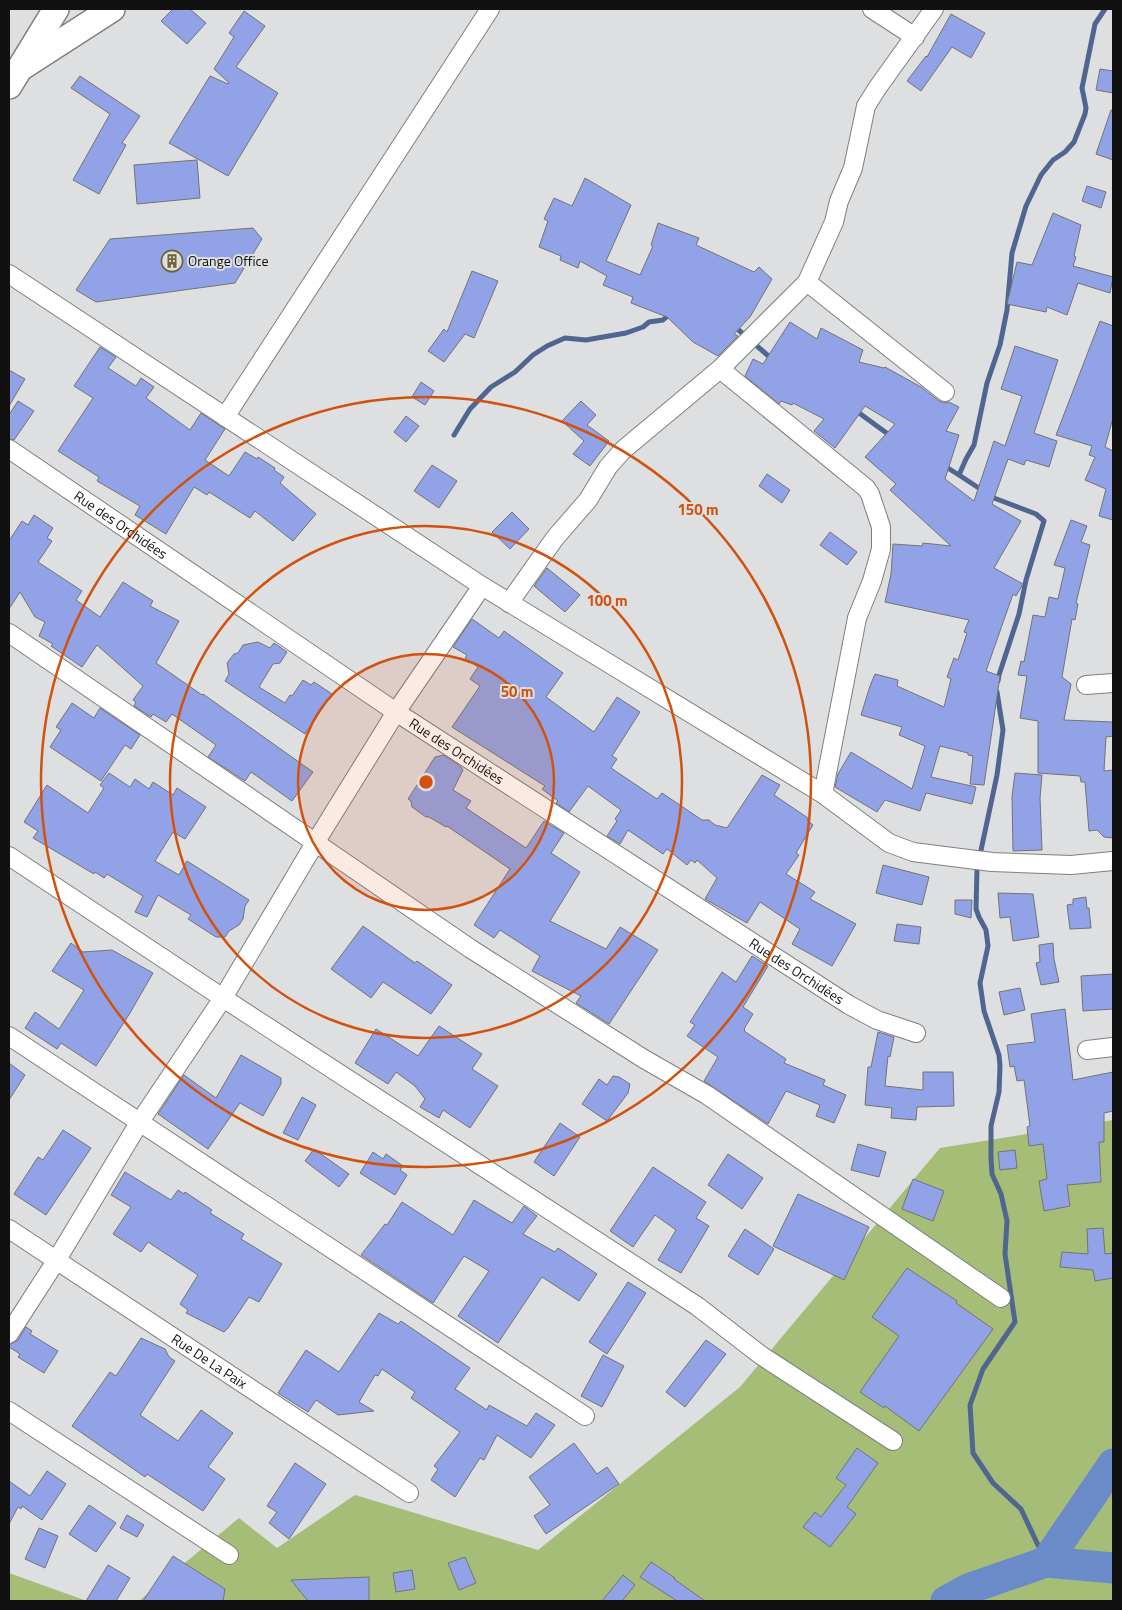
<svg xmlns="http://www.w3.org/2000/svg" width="1122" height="1610" font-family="'Titillium Web',sans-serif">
<rect width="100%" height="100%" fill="#dedfe0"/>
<g fill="#a6bd78">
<path d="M1113 1120V1601H139L239 1518 277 1548 355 1495 538 1550 740 1387 940 1148Z"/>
<path d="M9 1573 87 1601H9Z"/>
</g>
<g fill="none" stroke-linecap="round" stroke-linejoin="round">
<g stroke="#506691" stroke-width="5">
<path d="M734 326 773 360"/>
<path d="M855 410 892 437"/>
<path d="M454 435 470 409 491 387 515 372 533 355 547 346 565 338 586 340 626 333 643 327 649 322 663 320 672 312"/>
<path d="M943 465 959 475"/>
<path d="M998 681 999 675 1019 614 1026 580 1044 521 1036 514 994 498 959 475 966 459 974 445 987 383 1000 345 1007 310 1012 253 1026 206 1041 175 1053 160 1065 152 1074 142 1085 114 1086 108 1082 88 1095 24 1105 9"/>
<path d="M997 692 1003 730 997 775 977 869 976 909 979 917 986 930 988 946 980 983 984 1011 999 1055 1000 1066 999 1092 991 1126V1158L992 1174 1001 1194 1007 1221 1005 1254 1015 1322 983 1369 970 1405 973 1453 993 1483 1021 1509 1046 1562"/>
</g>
<g stroke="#6b8ac8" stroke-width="31">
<path d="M1046 1562 1113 1464"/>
<path d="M946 1601 968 1589 1046 1562 1113 1568"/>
</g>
</g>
<g fill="#91a3e6" stroke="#737374">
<path d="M173 9H190L206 23 187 44 161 21Z"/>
<path d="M244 11 265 26 236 67 278 93 228 176 169 143 210 76 228 84 229 83 214 69 234 37 229 33Z"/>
<path d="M951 14 985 33 971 58 952 47 921 91 907 81 926 56 927 57Z"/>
<path d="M1100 69 1113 71V93L1096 90Z"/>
<path d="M80 76 140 116 122 143 126 145 99 194 73 180 110 114 71 88Z"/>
<path d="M1111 110H1113V160L1096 154Z"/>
<path d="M197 160 200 198 137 204 134 165Z"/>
<path d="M585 178 631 205 606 261 640 275 653 246 651 245 658 223 699 238 696 245 754 272 759 267 772 279 750 317 734 334 738 336 718 356 693 342 667 317 631 303 633 297 603 285 607 276 580 261 578 268 560 260 561 256 539 247 548 221 544 219 554 198 572 206Z"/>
<path d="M1087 186 1106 192 1101 208 1082 201Z"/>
<path d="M1053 213 1081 225 1074 256 1076 257 1073 266 1113 277 1110 293 1078 283 1067 315 1047 307 1046 312 1007 304 1017 262 1032 265Z"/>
<path d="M253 228 262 239 235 283 96 302 76 290 110 239Z"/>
<path d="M472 271 498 281 474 338 465 334 444 362 428 351 444 329 447 332Z"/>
<path d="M1100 321 1113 326V418L1105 447 1113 451V520L1099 516 1106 489 1085 480 1095 457 1089 455 1092 446 1056 435Z"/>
<path d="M790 322 817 339 821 328 863 350 859 362 884 368 885 367 921 387 939 401 944 403 949 402 959 407 946 431 959 435 945 479 974 501 994 441 1005 446 1022 396 1001 389 1015 346 1058 360 1034 433 1057 441 1049 467 1026 460 1024 465 1008 459 992 504 1021 521 994 568 1023 584 1016 596 1013 594 986 671 1000 676 984 785 970 784 973 756 968 755V753L940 746 931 777 976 787 972 804 926 793 920 811 885 800 877 812 835 787 838 774 851 752 912 789 925 746 899 735 902 727 861 715 870 686 875 674 898 680 897 686 944 707 951 679 947 677 954 658 958 660 967 633 964 632 969 620 885 602 891 574 893 544 922 546 923 543 951 546 890 490 896 484 865 457 895 424 865 406 835 448 814 431 824 419 793 403 792 405 781 401 779 404 745 376 753 359 763 364Z"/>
<path d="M100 347 116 357 108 368 136 386 141 378 154 387 146 398 190 430 201 413 225 429 205 460 229 476 245 452 257 459 258 457 275 468 274 470 284 477 280 483 316 514 293 541 255 511 250 518 209 492 207 495 194 487 166 534 135 515 140 506 97 481 99 477 58 451 93 398 74 386Z"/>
<path d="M9 370 25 379 9 406Z"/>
<path d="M421 382 434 391 425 405 412 397Z"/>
<path d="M18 401 34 411 14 440 9 439V415Z"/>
<path d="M581 401 596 415 587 425 609 441 590 466 573 454 584 441 562 421Z"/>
<path d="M406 416 419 426 406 442 394 432Z"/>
<path d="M432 465 457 481 439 508 414 491Z"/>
<path d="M767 474 790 490 782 503 759 486Z"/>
<path d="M512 512 529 529 510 549 492 532Z"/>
<path d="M34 515 53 528 47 538 52 541 38 562 82 591 76 600 100 617 123 582 153 601 150 606 179 621 156 663 202 695 203 694 313 772 292 801 251 772 245 781 208 757 216 745 172 714 166 722 153 714 151 717 134 706 136 702 133 700 143 686 97 645 82 667 51 646 53 644 39 636 45 622 35 617 20 592 9 609V541L22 521 28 525Z"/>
<path d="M1071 520 1087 526 1081 542 1090 545 1076 603 1078 604 1075 620 1072 619 1062 677 1071 684 1064 720 1113 722V736L1106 737 1104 771 1113 770V838L1104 837 1097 830 1089 831 1085 782H1081L1080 776 1038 773V721L1020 718 1027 676 1018 675 1021 661 1024 662 1033 615 1045 617 1049 597 1058 599 1065 568 1054 565Z"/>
<path d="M830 532 857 552 847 565 820 545Z"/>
<path d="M547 568 580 595 565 612 534 586Z"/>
<path d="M472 619 499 638 504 631 563 673 546 697 594 732 617 697 640 712 612 756 617 759 611 768 657 799 662 793 702 820H709L715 825 727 828 762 775 780 785 774 795 808 818 807 820 813 825 796 853 799 855 786 874 815 892 810 899 856 924 832 966 792 944 800 929 760 902 747 923 705 899 717 878 697 860 695 863 691 860 687 865 667 849 663 854 628 830 620 844 607 836 617 821 615 819 621 810 588 786 569 812 556 803 558 801 542 789 545 786 452 727 480 686 470 679 478 667 465 658 467 655 453 647Z"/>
<path d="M258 642 270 648 274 643 287 652 280 663 273 664 259 687 285 703 290 695 292 696 303 680 311 685 314 682 332 694 305 734 225 681 229 674 227 663 234 654 238 653 243 645Z"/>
<path d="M72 703 94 718 100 708 140 735 131 749 125 745 101 781 50 747 61 730 56 727Z"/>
<path d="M444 755 461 767 463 770 453 790 471 801 466 808 526 848 544 821 564 833 551 853 580 872 550 921 606 949 620 927 658 950 609 1024 576 1003 581 996 532 971 540 956 500 930 494 938 474 925 510 869 447 826 446 827 429 817H426L412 807 411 801 408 799 435 757Z"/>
<path d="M109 773 130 787 135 779 149 789 153 782 173 795 177 788 206 807 185 839 173 832 155 861 179 875 187 861 249 900 245 906 243 919 239 925 229 931 225 937H216L188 919 191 915 158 895 147 917 135 912 143 896 107 874 104 878 95 872 94 874 33 838 38 831 24 822 47 785 88 813 104 788 100 785Z"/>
<path d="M1015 773 1042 775 1040 798 1042 850 1013 851 1012 797Z"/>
<path d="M883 865 929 877 922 905 876 893Z"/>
<path d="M998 893 1033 894 1039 937 1013 941 1010 917 1000 918Z"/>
<path d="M1086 897 1087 908H1089L1091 928 1070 929 1067 905 1073 904V899Z"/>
<path d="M955 900H972L971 918 955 914Z"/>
<path d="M897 924 921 927 919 944 894 941Z"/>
<path d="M363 926 415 963 417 961 452 985 431 1014 383 982 371 998 331 969Z"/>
<path d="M71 943 83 952 112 950 153 973 130 1013 96 1066 61 1043 57 1049 25 1028 35 1012 59 1029 84 990 52 971Z"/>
<path d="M1053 943 1054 959 1059 982 1041 985 1036 963 1040 962 1039 945Z"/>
<path d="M752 956 768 966 743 1007 753 1014 744 1029 745 1030 744 1031 786 1059 784 1063 825 1080 823 1085 846 1095 834 1123 816 1116 820 1105 786 1091 768 1124 704 1081 718 1057 687 1036 695 1025 690 1022 722 972 736 982Z"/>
<path d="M1113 974V1009L1083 1011 1081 976Z"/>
<path d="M1020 988 1025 1010 1004 1015 999 992Z"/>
<path d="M1065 1009 1073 1080 1113 1072V1111L1104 1113V1142H1099L1101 1182 1067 1185 1070 1206 1044 1211 1039 1181 1047 1179 1043 1144 1029 1146 1027 1127 1030 1126 1024 1080 1017 1081 1014 1066 1010 1067 1007 1045 1035 1042 1031 1014Z"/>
<path d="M439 1026 482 1054 472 1069 498 1086 470 1128 443 1110 439 1118 420 1107 425 1099 415 1086 396 1072 388 1084 355 1063 376 1029 418 1056Z"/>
<path d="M878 1032 894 1037 890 1057 888 1056 885 1086 923 1090V1072H953L954 1106 917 1107 916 1120 891 1118 892 1108 865 1105 868 1067H871Z"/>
<path d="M241 1055 281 1078V1084L263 1116 240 1103 208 1149 158 1114 184 1075 216 1098Z"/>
<path d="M9 1063 25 1075 9 1100Z"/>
<path d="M613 1076 619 1077 630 1084 628 1093 607 1121 582 1104 599 1079 607 1085Z"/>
<path d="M302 1097 316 1105 298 1140 283 1133Z"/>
<path d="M560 1123 580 1137 554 1176 534 1162Z"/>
<path d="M63 1130 91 1148 46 1215 14 1194 38 1157 43 1160Z"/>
<path d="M858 1144 886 1152 879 1177 851 1170Z"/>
<path d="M314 1149 349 1174 339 1187 305 1161Z"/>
<path d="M1015 1150 1017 1168 1000 1170 998 1152Z"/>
<path d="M373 1152 383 1159 386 1154 403 1166 400 1170 407 1175 395 1195 360 1173Z"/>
<path d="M728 1154 763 1178 742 1209 708 1185Z"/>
<path d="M653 1167 706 1202 696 1218 709 1226 681 1273 658 1260 676 1230 655 1215 633 1247 610 1231Z"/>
<path d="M125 1172 171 1200 178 1190 184 1194 185 1192 212 1210 210 1213 244 1234 241 1239 282 1264 259 1302 249 1297 228 1328 224 1332 186 1313 188 1310 180 1304 198 1275 148 1242 141 1252 113 1234 131 1207 111 1195Z"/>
<path d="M913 1179 944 1191 933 1221 902 1209Z"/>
<path d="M798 1194 869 1227 844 1280 773 1246Z"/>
<path d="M474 1200 512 1223 524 1206 537 1216 523 1234 555 1252 558 1248 597 1274 579 1301 542 1277 498 1343 458 1316 489 1271 464 1256 433 1303 361 1255 385 1224 387 1225 402 1202 453 1235Z"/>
<path d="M1103 1228 1105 1254 1113 1253V1278L1095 1281 1093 1270 1060 1267 1062 1252 1088 1254 1087 1229Z"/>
<path d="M745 1229 774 1249 758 1275 728 1256Z"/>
<path d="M907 1268 957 1301 956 1303 993 1329 919 1431 885 1406 884 1408 860 1392 899 1336 872 1317Z"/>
<path d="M628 1282 646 1293 607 1354 589 1342Z"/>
<path d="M379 1313 398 1324 401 1321 470 1368 455 1389 487 1410 489 1405 527 1426 536 1413 555 1425 531 1458 497 1435 484 1460 480 1458 455 1497 431 1480 438 1469 434 1466 460 1432 411 1398 415 1392 382 1369 378 1376 375 1375 359 1402 374 1411 338 1415 316 1400 308 1412 278 1393 306 1350 339 1372Z"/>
<path d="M26 1327 32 1331 30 1334 58 1351 44 1373 18 1357 20 1354 9 1347V1345L18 1340Z"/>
<path d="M141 1338 165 1349 169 1357 175 1361 140 1415 178 1441 201 1410 233 1433 208 1467 225 1479 203 1511 147 1474 145 1477 72 1426 110 1372 116 1376Z"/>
<path d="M706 1340 726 1354 685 1407 666 1392Z"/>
<path d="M603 1355 624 1366 602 1407 581 1396Z"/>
<path d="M574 1443 597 1474 607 1467 619 1484 546 1534 534 1516 550 1505 529 1477Z"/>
<path d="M857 1448 878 1463 847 1507 856 1514 830 1547 803 1527 815 1512 821 1517 846 1485 836 1478Z"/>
<path d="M295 1463 326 1484 289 1539 269 1523 277 1512 267 1506Z"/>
<path d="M47 1471 66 1484 42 1520 22 1506 21 1509 18 1507 9 1524V1481L30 1496Z"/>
<path d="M89 1505 116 1523 96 1552 69 1534Z"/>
<path d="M127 1515 144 1525 137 1537 120 1528Z"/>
<path d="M39 1528 58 1536 45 1568 25 1559Z"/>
<path d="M173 1556 225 1589 223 1601H143Z"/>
<path d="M465 1557 476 1583 459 1590 448 1563Z"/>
<path d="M651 1562 675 1578 674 1579 705 1601H677L640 1577Z"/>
<path d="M108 1565 130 1578 116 1601H86Z"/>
<path d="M412 1570 415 1589 396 1592 393 1573Z"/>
<path d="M623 1575 635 1585 622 1601H602Z"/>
<path d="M369 1577V1601H308L291 1580Z"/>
</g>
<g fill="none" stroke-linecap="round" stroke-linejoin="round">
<g stroke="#7f7f80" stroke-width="20">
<g id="street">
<path d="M872 9 915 37"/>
<path d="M9 274 482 586 823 794 889 843 913 852 992 862 1071 865 1113 861"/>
<path d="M807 282 945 392"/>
<path d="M720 369 866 488 870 494 881 527V549L872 581 857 618 823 794"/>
<path d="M225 417 490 9"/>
<path id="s1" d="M9 449 396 712 849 1005 877 1020 916 1033"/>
<path d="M509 603 555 538 588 500 608 467 623 450 720 369 807 282 834 222 839 201 853 168 866 106 878 87 934 9"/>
<path d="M9 633 471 949 644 1059 707 1095 1001 1298"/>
<path d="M1086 685 1113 683"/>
<path d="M9 856 223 998 697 1306 762 1356 893 1441"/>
<path d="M9 1036 585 1416"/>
<path d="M1087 1050 1113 1047"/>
<path id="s2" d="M9 1229 409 1493"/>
<path d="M9 1334 56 1261 139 1123 223 998 315 843 396 712 482 586"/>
<path d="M9 1411 229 1555"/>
</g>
</g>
<g stroke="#7f7f80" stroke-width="28">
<g id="secondary">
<path d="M19 69 112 9"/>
<path d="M9 86 56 9"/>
</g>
</g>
<use href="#street" stroke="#fff" stroke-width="18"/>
<use href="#secondary" stroke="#fff" stroke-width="25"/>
</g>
<circle cx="426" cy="782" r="128" fill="#d2520d" fill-opacity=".12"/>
<g fill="none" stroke="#d2520d" stroke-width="2.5">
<circle cx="426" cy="782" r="128"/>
<circle cx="426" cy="782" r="256"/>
<circle cx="426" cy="782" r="385"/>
</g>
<defs>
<g id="building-ring" transform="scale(1.125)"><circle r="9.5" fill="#dedfe0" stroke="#706532" stroke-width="1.5"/><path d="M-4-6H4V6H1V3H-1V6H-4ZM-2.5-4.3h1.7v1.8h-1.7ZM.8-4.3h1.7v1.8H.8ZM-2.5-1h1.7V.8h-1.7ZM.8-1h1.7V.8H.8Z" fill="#706532"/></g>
</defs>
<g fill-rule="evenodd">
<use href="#building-ring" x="172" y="261"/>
</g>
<g text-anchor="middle" stroke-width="4" stroke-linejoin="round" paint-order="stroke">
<g font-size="14" fill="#111112" stroke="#dedfe0" text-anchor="start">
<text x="188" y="266">Orange Office</text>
</g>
<g font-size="14" fill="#111112" stroke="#dedfe0">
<text dy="5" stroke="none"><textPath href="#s1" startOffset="135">Rue des Orchidées</textPath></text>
<text dy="5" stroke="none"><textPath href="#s1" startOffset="540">Rue des Orchidées</textPath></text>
<text dy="5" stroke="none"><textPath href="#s1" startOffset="945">Rue des Orchidées</textPath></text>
<text dy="5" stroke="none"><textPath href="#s2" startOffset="240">Rue De La Paix</textPath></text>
</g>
</g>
<circle cx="426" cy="782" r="8" fill="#d2520d" stroke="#dedfe0" stroke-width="2.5"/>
<g font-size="15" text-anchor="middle" font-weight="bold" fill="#d2520d" stroke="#dedfe0" stroke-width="4" stroke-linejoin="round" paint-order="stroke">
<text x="698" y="515">150 m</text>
<text x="607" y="606">100 m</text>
<text x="517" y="697">50 m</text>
</g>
<rect width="1122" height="1610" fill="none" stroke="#111112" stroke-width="20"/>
</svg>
